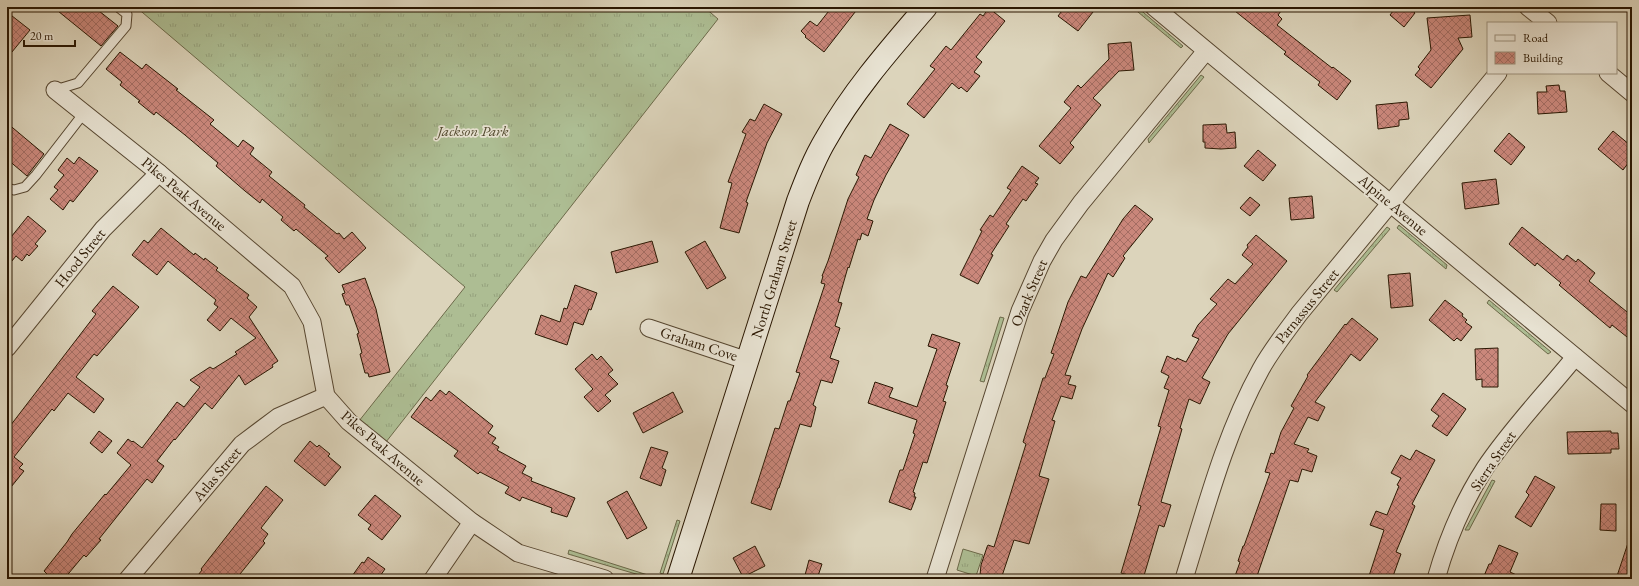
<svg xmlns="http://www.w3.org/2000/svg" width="1639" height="586" font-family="'EB Garamond',serif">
<defs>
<pattern id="grass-tufts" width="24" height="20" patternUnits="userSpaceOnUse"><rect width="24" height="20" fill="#adbd93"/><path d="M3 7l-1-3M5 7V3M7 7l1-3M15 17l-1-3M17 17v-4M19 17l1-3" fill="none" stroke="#95a27d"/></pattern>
<pattern id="building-cross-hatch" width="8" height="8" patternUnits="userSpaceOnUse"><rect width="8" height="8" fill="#ca877b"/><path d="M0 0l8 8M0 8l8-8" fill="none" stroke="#a46d63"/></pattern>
</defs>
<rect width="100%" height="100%" fill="#dcd4bb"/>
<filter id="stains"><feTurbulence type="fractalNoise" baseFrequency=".005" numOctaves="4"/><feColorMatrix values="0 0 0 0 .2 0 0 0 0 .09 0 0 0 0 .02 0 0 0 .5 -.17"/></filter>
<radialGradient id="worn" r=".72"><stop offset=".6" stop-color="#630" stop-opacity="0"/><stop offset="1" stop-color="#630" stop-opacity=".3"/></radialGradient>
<g fill="url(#grass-tufts)" stroke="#6c6a4a">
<path d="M136 7H704L718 19 386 442 359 421 465 287Z"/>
<path d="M1132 7H1137L1183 46 1181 48Z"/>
<path d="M1201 75 1204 77 1149 143 1148 139Z"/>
<path d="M1399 225 1447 265 1446 269 1397 228Z"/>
<path d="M1387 227 1390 229 1337 292 1334 290Z"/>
<path d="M1489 300 1551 352 1548 354 1487 303Z"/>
<path d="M1000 317 1004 318 984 382 980 381Z"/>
<path d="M1492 480 1495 481 1469 530H1465Z"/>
<path d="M677 520 680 521 663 574 660 573Z"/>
<path d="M963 549 983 555 976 576 957 570Z"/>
<path d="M569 550 654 577 653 579 568 554Z"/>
</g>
<g fill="url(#building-cross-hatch)" stroke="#2a1702">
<path d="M53 7H94L118 26 101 46Z"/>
<path d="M832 7H859L824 52 805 37 806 36 801 31 810 21 817 26Z"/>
<path d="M1065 7H1097L1078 31 1058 16Z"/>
<path d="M1230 7H1284L1278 15 1282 19 1277 25 1332 68 1333 67 1351 81 1337 100 1318 85 1320 82 1284 54 1286 52Z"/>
<path d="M1396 7H1408L1415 13 1404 27 1390 15Z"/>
<path d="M989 8 1005 21 976 57 982 62 974 72 980 76 967 92 961 87 959 89 952 83 924 118 907 104 935 69 930 66 946 46 951 50 980 14 983 16Z"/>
<path d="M7 12 30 30 7 58Z"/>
<path d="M1470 15 1472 37 1458 38 1463 49 1431 88 1415 75 1420 69 1418 67 1431 50 1427 18Z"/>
<path d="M1131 42 1134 70 1119 71 1093 98 1101 105 1070 143 1074 147 1060 164 1039 146 1071 108 1064 102 1078 85 1081 88 1109 59 1108 44Z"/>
<path d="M120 52 142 69 146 64 178 89 176 90 214 120 210 124 238 147 243 140 254 148 250 154 272 172 269 176 305 205 304 207 337 234 339 233 344 239 352 232 366 248 339 273 325 258 328 256 296 229 294 231 281 220 283 217 262 199 260 203 245 191 216 166 218 163 185 135 156 112 154 115 138 102 140 101 120 85 122 82 106 69Z"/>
<path d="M1559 85 1560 91H1565L1567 112 1538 114 1537 92H1547L1546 86Z"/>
<path d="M1407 102 1409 119 1399 120V126L1378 129 1376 105Z"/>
<path d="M764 104 782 114 767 143 746 202 748 203 739 233 720 228 732 183 728 182 746 134 742 132 750 119 755 121Z"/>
<path d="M7 123 44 154 27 176 7 159Z"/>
<path d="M890 124 909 135 886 175 874 200 867 219 873 221 868 236 862 233 860 240 858 239 849 268 848 267 838 302 842 303 835 326 840 328 830 358 839 361 832 383 821 380 813 405 816 407 811 427 800 424 779 488H778L771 510 751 503 775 428 779 429 788 401H790L800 373 796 372 825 284 821 283 823 276H822L828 261 848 199 859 177 856 175 865 155 871 158Z"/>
<path d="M1226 124 1227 133 1235 132 1236 148 1221 149 1205 148V142H1203V125Z"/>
<path d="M1613 131 1630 145 1627 149 1632 153V158L1623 170 1598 149Z"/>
<path d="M1509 133 1525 147 1511 165 1494 151Z"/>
<path d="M1258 150 1276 165 1263 181 1244 166Z"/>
<path d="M79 157 98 171 73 202 70 200 63 210 50 199 58 190 54 187 64 175 58 170 67 158 74 164Z"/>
<path d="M1022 166 1039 178 1035 183 1038 184 1026 201 1023 199 1006 224 1009 226 991 254 993 255 978 284 960 275 982 231 980 230 990 215 993 217 1011 190 1007 188Z"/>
<path d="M1496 179 1499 204 1465 209 1462 183Z"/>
<path d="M1312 196 1314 218 1291 220 1289 198Z"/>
<path d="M1250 197 1260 205 1250 216 1240 208Z"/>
<path d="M1135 205 1153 219 1123 256 1125 258 1113 277 1108 273 1082 329 1065 375 1071 376 1068 384 1076 386 1072 399 1061 396 1052 420 1055 421 1039 476 1049 479 1029 544 1014 540 1001 579H989L981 577 980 575 981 565 987 547 988 545 994 547 1026 444 1023 442 1043 378H1045L1054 354 1051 353 1068 302 1081 276 1086 278 1123 219Z"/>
<path d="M28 216 46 231 35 244 38 246 29 256 27 254 22 261 16 256 7 267V242Z"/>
<path d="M1522 227 1563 260 1567 255 1576 262 1578 259 1595 273 1589 281 1632 316V341L1612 325 1610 328 1559 285 1561 283 1537 263 1535 266 1509 244Z"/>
<path d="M161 228 194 255 195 253 204 260 205 258 218 268 216 270 249 295 247 298 257 307 249 317 278 361 272 365 273 367 245 385 239 375 212 409 205 403 175 440 174 439 157 461 164 466 152 483 147 479 99 539 101 540 86 557 84 555 64 579H43L47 574 44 571 67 542 72 534 105 494 106 495 131 465 117 453 128 439 132 442 133 441 142 448 177 402 184 407 200 387 190 380 210 367 213 369 237 354 235 352 256 338 231 318 220 331 207 320 218 307 214 304 216 300 168 261 157 275 132 255 144 240 148 243Z"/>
<path d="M1256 235 1287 261 1228 334 1202 378 1210 382 1200 404 1189 399 1180 428 1182 429 1161 502 1171 505 1164 527 1159 525 1143 579 1121 573 1141 506 1138 505 1161 427 1158 426 1169 390 1164 388 1169 376 1161 372 1167 356 1176 360 1177 358 1186 362 1199 339 1192 336 1198 325 1217 304 1210 299 1228 279 1235 284 1253 264 1242 255 1248 247 1247 245Z"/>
<path d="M652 241 658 262 616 273 611 252Z"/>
<path d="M705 241 726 278 707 289 685 252Z"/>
<path d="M1410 273 1413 306 1391 308 1388 275Z"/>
<path d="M365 278 376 309 390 372 369 377 368 373H365L360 354 362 353 357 334 359 333 349 305H346L342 294 345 293 342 285Z"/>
<path d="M575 285 597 293 591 310 589 309 583 325 574 322 567 345 535 334 541 315 560 322 564 308 567 309Z"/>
<path d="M113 286 139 307 97 356 94 354 76 377 104 399 94 413 68 393 54 411 52 409 14 457 23 464 19 468 24 471 7 492V430L96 314 92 311Z"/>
<path d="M1445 300 1463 314 1462 316 1467 320 1465 322 1472 327 1461 341 1457 338 1454 341 1429 320Z"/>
<path d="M1352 318 1378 339 1360 361 1351 354 1315 402 1325 407 1318 421 1308 417 1294 444 1309 449 1307 452 1317 456 1312 472 1302 469 1298 482 1290 480 1256 579H1234L1240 562 1238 561 1243 546H1244L1270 473 1265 472 1271 453 1274 454 1281 432 1294 408 1291 406 1308 376 1307 375 1345 324 1346 325Z"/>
<path d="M932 334 960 343 946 385 948 386 943 401 946 402 937 431 927 463 923 462 913 492 915 493 914 497H916L911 510 889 502 900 470H903L915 434 913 433 917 420 868 403 875 382 893 388 889 397 917 407 937 349 928 346Z"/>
<path d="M1498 348V387H1482V379L1476 380 1475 349Z"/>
<path d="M592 354 597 360 601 356 613 370 608 374 618 384 605 395 611 401 598 412 584 397 593 389 575 369Z"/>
<path d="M440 390 446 395 449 391 493 426 488 433 496 438 492 443 499 447 497 450 526 466 522 473 532 478 531 481 575 498 567 517 551 512 552 508 522 497 520 501 505 493 509 487 480 472 478 474 454 456 458 451 411 417 426 397 431 401Z"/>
<path d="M673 392 683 412 643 433 633 413Z"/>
<path d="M1443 393 1466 409 1447 436 1432 426 1439 416 1431 410Z"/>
<path d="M99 431 112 441 102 453 90 443Z"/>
<path d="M1611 431V433H1618L1619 449H1611V453L1568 454 1567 432Z"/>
<path d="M310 441 317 447 319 445 330 454 328 456 341 467 325 486 294 461Z"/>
<path d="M651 447 668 452 662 468 666 470 661 486 640 478Z"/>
<path d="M1416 450 1435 460 1412 504 1415 506 1396 552 1401 554 1392 579H1368L1384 530 1370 525 1376 511 1387 515 1399 486 1397 485 1401 478 1391 473 1401 455 1410 460Z"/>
<path d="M1535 476 1555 487 1531 527 1515 517 1529 495 1526 492Z"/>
<path d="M266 486 283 500 261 528 268 534 263 541 265 543 236 579H195L202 570 201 569Z"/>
<path d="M627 491 647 528 627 539 607 502Z"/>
<path d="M375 495 401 516 382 540 368 529 371 525 358 515Z"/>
<path d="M1601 504H1616V531L1600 530Z"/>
<path d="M1629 540H1632V579H1616Z"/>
<path d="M1499 545 1518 553 1510 572 1525 579H1485L1486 576H1484L1489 564H1491Z"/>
<path d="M755 546 765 566 743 577 733 558Z"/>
<path d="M368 557 385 569 378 579H350L362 562 364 563Z"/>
<path d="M809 560 822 564 817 579H804Z"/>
</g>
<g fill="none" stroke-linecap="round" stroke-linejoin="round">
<g stroke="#564630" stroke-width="11">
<g id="lane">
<path d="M55 90 78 83 126 26 127 14 118 7"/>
<path d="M7 188 14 190 25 187 36 175 84 113"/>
</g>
</g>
<g stroke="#564630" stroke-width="19">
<g id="street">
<path d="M1154 7 1632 404"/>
<path d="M1528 7 1548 23"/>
<path d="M1608 73 1632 93"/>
<path d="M55 90 159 173 292 286 312 322 326 396 349 422 472 522 518 553 605 579"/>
<path d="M649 328 748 361"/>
<path d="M7 348 103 229 159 173"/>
<path d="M128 579 242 444 278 417 326 396"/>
<path d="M433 579 472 522"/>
<path d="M935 579 1020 311 1042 261 1054 240 1081 203 1206 51"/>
<path d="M1184 579C1206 508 1225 434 1261 369 1272 349 1286 332 1299 314L1498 73"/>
<path d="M1436 579C1447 540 1463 502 1485 468 1511 429 1545 394 1575 357"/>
</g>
</g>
<g stroke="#2a1702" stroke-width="24">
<path id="secondary" d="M678 579 798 201C806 180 814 159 826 139 853 91 890 49 926 7"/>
</g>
<use href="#lane" stroke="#e8e3d3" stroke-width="9"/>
<use href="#street" stroke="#e8e3d3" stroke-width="17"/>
<use href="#secondary" stroke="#e8e3d3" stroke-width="22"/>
</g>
<g text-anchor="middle" stroke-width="3.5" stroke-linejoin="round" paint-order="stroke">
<g font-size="15" font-style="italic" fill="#51492e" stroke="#e8e3d3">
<text x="473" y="136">Jackson Park</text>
</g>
<g font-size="15" fill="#2a1702" stroke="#e8e3d3">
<text transform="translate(184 194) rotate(40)" y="5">Pikes Peak Avenue</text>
<text transform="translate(1393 205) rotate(40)" y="5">Alpine Avenue</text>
<text transform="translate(80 258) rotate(-51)" y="5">Hood Street</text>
<text transform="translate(774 279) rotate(-73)" y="5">North Graham Street</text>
<text transform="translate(1029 293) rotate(-67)" y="5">Ozark Street</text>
<text transform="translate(1307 306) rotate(-51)" y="5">Parnassus Street</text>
<text transform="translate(699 344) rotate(18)" y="5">Graham Cove</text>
<text transform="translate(383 448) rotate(41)" y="5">Pikes Peak Avenue</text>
<text transform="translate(1493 461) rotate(-56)" y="5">Sierra Street</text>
<text transform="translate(217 474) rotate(-50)" y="5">Atlas Street</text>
</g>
</g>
<rect width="1639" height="586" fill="none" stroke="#dcd4bb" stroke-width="24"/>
<rect x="8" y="8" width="1623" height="570" fill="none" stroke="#2a1702" stroke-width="2"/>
<rect x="12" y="12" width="1615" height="562" fill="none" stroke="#2a1702"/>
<rect x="1487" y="22" width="130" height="52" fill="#e8e3d3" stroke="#9c917f"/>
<rect x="1495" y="35" width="20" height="6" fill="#e8e3d3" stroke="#9c917f"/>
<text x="1523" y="42" font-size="12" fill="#2a1702">Road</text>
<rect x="1495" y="52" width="20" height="12" fill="url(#building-cross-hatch)" stroke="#9c917f"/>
<text x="1523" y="62" font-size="12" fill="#2a1702">Building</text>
<path d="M24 40v6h51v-6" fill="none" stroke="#2a1702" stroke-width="2"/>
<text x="30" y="40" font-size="12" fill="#2a1702" stroke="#e8e3d3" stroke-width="3" paint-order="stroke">20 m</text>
<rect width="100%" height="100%" filter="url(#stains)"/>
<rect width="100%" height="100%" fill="url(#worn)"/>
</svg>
